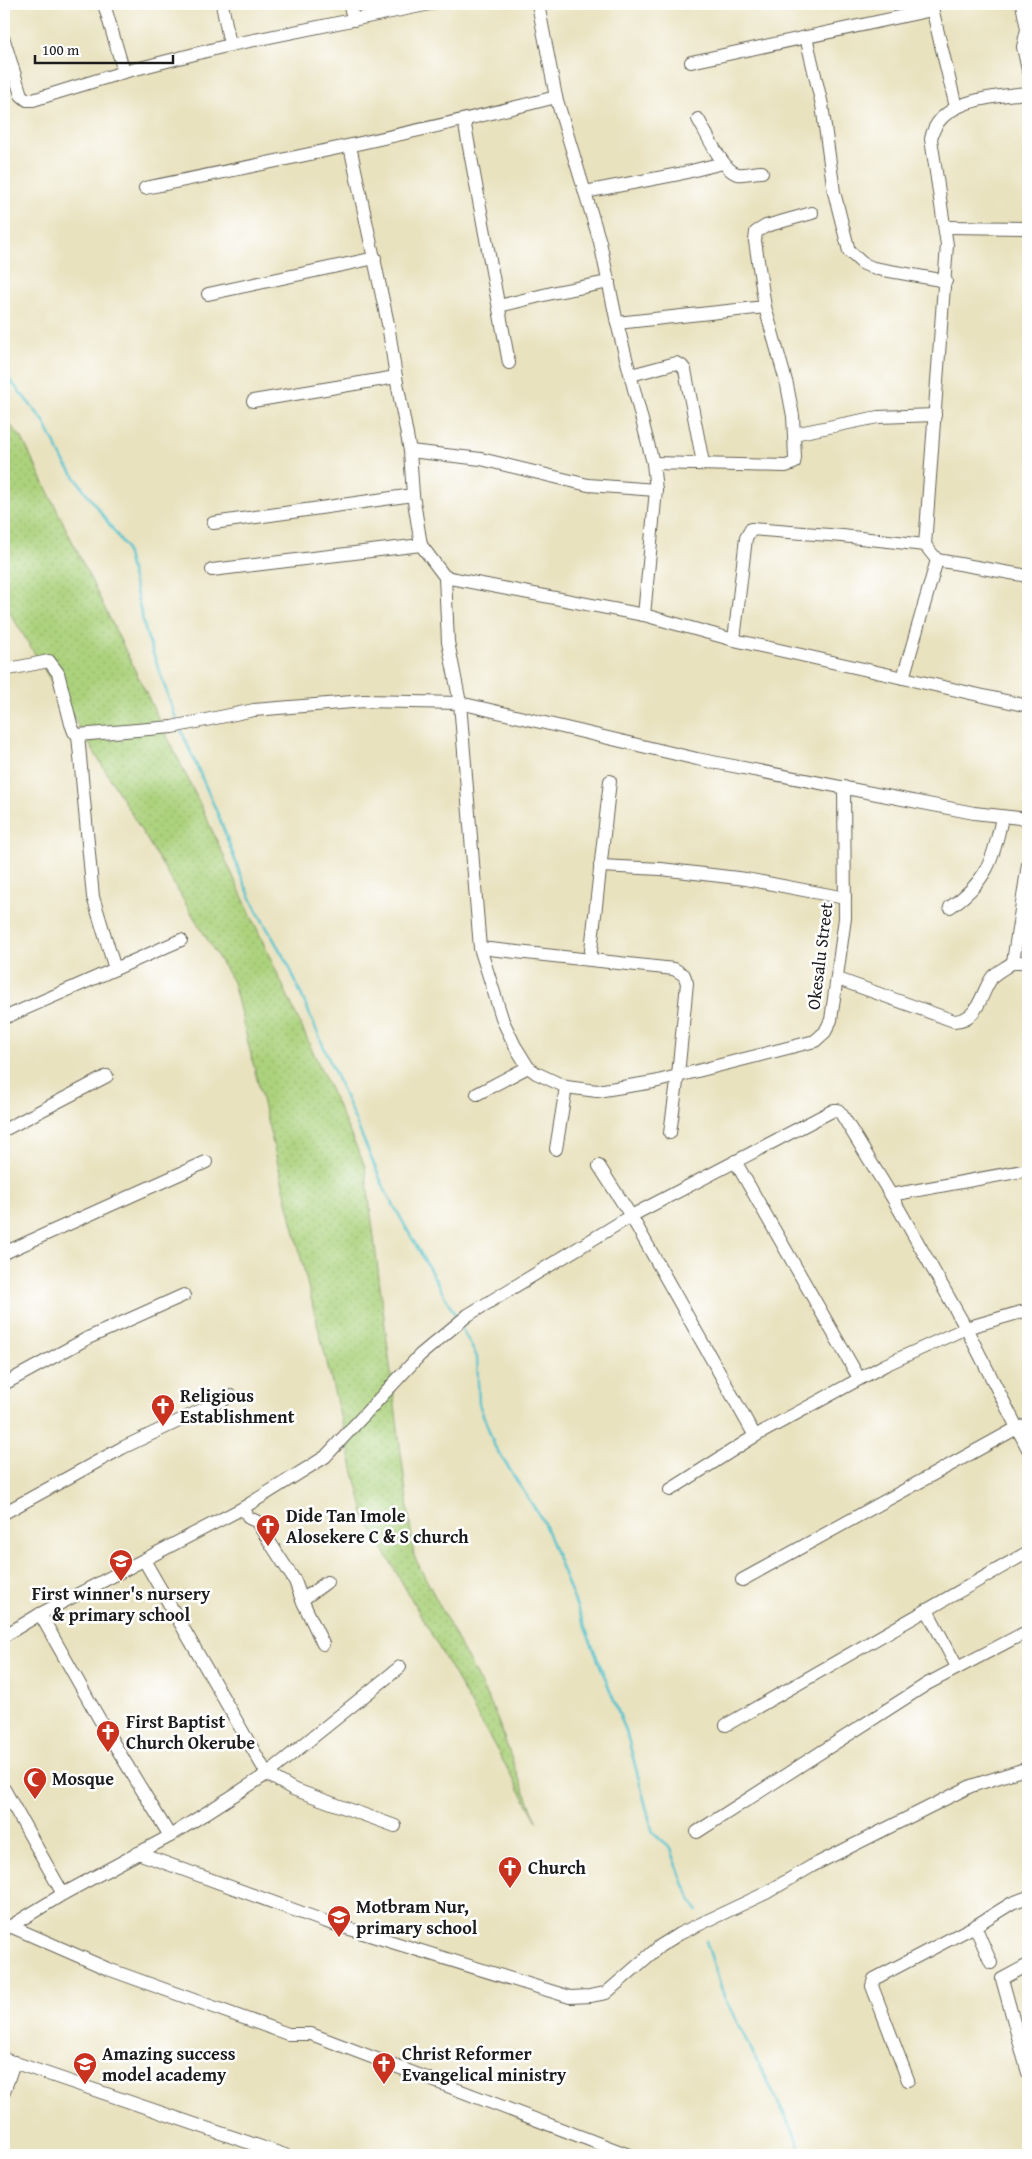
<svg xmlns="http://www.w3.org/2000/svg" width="1032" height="2159" font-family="'Gentium Book Plus',serif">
<defs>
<pattern id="grass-dots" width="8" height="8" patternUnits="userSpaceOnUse" patternTransform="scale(1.25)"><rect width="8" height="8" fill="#acd27d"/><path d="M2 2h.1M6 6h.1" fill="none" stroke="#93b46b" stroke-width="1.8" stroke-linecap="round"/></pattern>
</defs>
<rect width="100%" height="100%" fill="#fff"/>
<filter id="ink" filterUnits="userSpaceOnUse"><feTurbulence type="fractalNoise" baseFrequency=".02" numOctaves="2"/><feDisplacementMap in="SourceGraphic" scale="10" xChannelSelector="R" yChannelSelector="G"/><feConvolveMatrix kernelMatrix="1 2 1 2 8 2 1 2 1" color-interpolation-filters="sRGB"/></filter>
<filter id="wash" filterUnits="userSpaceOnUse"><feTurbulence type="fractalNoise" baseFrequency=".0096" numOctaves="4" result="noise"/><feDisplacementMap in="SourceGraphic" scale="20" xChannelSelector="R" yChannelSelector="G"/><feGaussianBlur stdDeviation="1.12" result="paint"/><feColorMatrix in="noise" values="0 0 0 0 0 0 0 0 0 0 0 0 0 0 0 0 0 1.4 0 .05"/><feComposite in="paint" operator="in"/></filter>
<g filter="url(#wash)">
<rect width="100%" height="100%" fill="#e9e2bf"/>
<path fill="url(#grass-dots)" stroke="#64774c" d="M4 418 22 438 202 808 365 1166 414 1556 494 1710 515 1768 537 1821 365 1517 233 982 4 603Z"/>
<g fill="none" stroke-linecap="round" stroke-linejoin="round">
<g stroke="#55c2cd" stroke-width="2.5">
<path d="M4 373 43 420 64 462 125 546 146 633 177 721"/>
<path d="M181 730 219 817 241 876 256 909 289 966 385 1190 458 1320"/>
<path d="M461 1327 477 1357 479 1404 495 1447 543 1521 626 1731 653 1833 671 1849 684 1885 697 1911"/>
<path d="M706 1941 725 1999 793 2131 802 2155"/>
</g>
</g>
</g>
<g filter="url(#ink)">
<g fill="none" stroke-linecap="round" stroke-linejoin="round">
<g stroke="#646155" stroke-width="14">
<g id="minor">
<path d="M104 4 124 72"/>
<path d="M222 4 230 45"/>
<path d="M349 4 354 20"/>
<path d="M538 4 556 97 600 242 617 323 653 463 656 490 644 615"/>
<path d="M931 4 956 107"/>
<path d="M1022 4 1027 29 1023 47 1028 70"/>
<path d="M806 37 822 105 834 192 849 251 862 263 873 268 946 281"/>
<path d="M4 40 21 95 27 100H33L124 72 230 45 430 4"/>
<path d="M691 62 932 10"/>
<path d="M1028 93C996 96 938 99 931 139L947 245 925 545 937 560 1028 576"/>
<path d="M698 119C706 132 723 172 738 174 745 175 754 172 762 172"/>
<path d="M464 120 509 363"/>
<path d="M350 146 388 324 396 377 410 451 413 495 421 545 445 577 448 642 460 703 480 948 503 1021 515 1046 528 1067 536 1073 566 1087 597 1091 654 1082 815 1041 825 1032 831 1020 845 918 844 787"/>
<path d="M145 188C283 160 420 132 556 97"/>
<path d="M585 192 679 174 723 163"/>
<path d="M946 227 1024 228"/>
<path d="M208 294 375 258"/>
<path d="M499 306 556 292 609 282"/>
<path d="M617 323 765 307"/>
<path d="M631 375 676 363 682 366 685 370 703 463"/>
<path d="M253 401 396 377"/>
<path d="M794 434 878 417 935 415"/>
<path d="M410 451 481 459 588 485 656 490"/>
<path d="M653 463 786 466 794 463 795 458 793 416 787 385 765 307 755 241 756 232 766 226 812 213"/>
<path d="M213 523 413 495"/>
<path d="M212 570 421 545"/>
<path d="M445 577 644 615 734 640 1028 706"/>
<path d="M734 640 746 538 751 529 842 536 925 545"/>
<path d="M4 670 49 661 58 673 71 724 74 732 78 735 172 727 254 710 364 701 460 703 697 759 974 813 1028 819"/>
<path d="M903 678 937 560"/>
<path d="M78 735 93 897 115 969"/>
<path d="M600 866 661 869 746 879 845 898"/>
<path d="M950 907C987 882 994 858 1002 817"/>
<path d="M480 948 674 969 684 975 687 983 678 1075 670 1133"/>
<path d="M590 959 610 781"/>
<path d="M1013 962H1028"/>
<path d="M838 979 954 1021C980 1020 980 993 993 976 998 971 1007 967 1013 962L1028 864"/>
<path d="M4 1018 181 940"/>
<path d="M477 1094 528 1067"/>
<path d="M4 1130 107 1076"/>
<path d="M556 1149 566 1087"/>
<path d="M735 1161 859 1378"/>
<path d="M599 1166 631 1216 755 1436"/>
<path d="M891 1195 1028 1170"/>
<path d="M4 1253 206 1162"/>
<path d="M4 1384 88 1338 184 1295"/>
<path d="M670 1490 755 1436 885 1365 966 1328 1028 1310"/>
<path d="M243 1508 249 1518 256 1521 295 1581 302 1600 323 1644"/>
<path d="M4 1513 122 1448 231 1396"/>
<path d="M144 1560 267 1774 293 1789 395 1826"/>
<path d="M742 1580 1017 1428 1028 1425"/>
<path d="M302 1600 327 1582"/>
<path d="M927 1610 957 1667"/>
<path d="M40 1614 105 1729 170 1836"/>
<path d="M4 1636 40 1614 243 1508 325 1457 420 1355 468 1315 631 1216 834 1110H838L842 1115 891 1195 966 1328 1028 1449"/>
<path d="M726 1725 1028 1552"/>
<path d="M4 1789 63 1894"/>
<path d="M697 1832 927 1684 1028 1631"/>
<path d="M138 1853 324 1921 570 1997 590 1996 606 1993 660 1946 679 1934 766 1893 812 1866 971 1786 1028 1768"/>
<path d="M10 1926 108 1969 288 2034H311L629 2155"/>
<path d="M975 1926 991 1963"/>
<path d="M6 1929 63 1894 170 1836 267 1774 400 1667"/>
<path d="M1028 1965 1002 1979 1028 2073"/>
<path d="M4 2059 285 2155"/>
<path d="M908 2080 872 1986 874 1979 975 1926 1012 1903 1028 1897"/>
<path d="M4 2092 14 2062"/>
</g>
</g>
<use href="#minor" stroke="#fff" stroke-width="12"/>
</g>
</g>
<defs>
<g id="church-pin" transform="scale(1.25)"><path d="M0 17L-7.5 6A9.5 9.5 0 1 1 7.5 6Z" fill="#c8321e" stroke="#fff"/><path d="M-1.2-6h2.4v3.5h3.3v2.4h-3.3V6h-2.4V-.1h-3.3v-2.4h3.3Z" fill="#fff"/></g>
<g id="school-pin" transform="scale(1.25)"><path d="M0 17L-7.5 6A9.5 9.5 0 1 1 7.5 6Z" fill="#c8321e" stroke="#fff"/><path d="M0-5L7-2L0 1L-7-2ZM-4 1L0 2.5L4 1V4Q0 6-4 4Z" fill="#fff"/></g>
<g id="mosque-pin" transform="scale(1.25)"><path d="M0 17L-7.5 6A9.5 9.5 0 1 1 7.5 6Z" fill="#c8321e" stroke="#fff"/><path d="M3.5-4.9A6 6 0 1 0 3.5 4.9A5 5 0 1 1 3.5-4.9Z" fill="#fff"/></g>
</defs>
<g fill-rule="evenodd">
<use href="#church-pin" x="163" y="1406"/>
<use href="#church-pin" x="268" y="1526"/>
<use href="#school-pin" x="121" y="1561"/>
<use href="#church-pin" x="108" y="1732"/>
<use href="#mosque-pin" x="35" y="1779"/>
<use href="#church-pin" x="510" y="1868"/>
<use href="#school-pin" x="339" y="1917"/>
<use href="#school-pin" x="85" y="2064"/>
<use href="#church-pin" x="384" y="2064"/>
</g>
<g text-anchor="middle" stroke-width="5" stroke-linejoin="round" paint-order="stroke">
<g font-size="18" fill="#1c1c1c" stroke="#fff">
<text transform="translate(820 956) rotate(-83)" y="6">Okesalu Street</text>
</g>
<g font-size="18" font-weight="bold" fill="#1c1c1c" stroke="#fff" text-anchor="start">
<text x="180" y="1402">Religious<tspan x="180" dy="21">Establishment</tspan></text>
<text x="286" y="1522">Dide Tan Imole<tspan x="286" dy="21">Alosekere C &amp; S church</tspan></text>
<text x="121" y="1600" text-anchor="middle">First winner's nursery<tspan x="121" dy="21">&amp; primary school</tspan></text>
<text x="126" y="1728">First Baptist<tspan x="126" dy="21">Church Okerube</tspan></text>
<text x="52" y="1785">Mosque</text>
<text x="528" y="1874">Church</text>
<text x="356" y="1913">Motbram Nur,<tspan x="356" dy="21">primary school</tspan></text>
<text x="102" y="2060">Amazing success<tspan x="102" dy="21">model academy</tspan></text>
<text x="402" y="2060">Christ Reformer<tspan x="402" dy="21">Evangelical ministry</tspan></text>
</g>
</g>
<rect width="1032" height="2159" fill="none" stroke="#fff" stroke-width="20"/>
<path d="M35 55v8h138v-8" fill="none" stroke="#1c1c1c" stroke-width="2.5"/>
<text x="42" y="55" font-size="15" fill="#1c1c1c" stroke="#ffffff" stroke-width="4" paint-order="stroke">100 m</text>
</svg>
